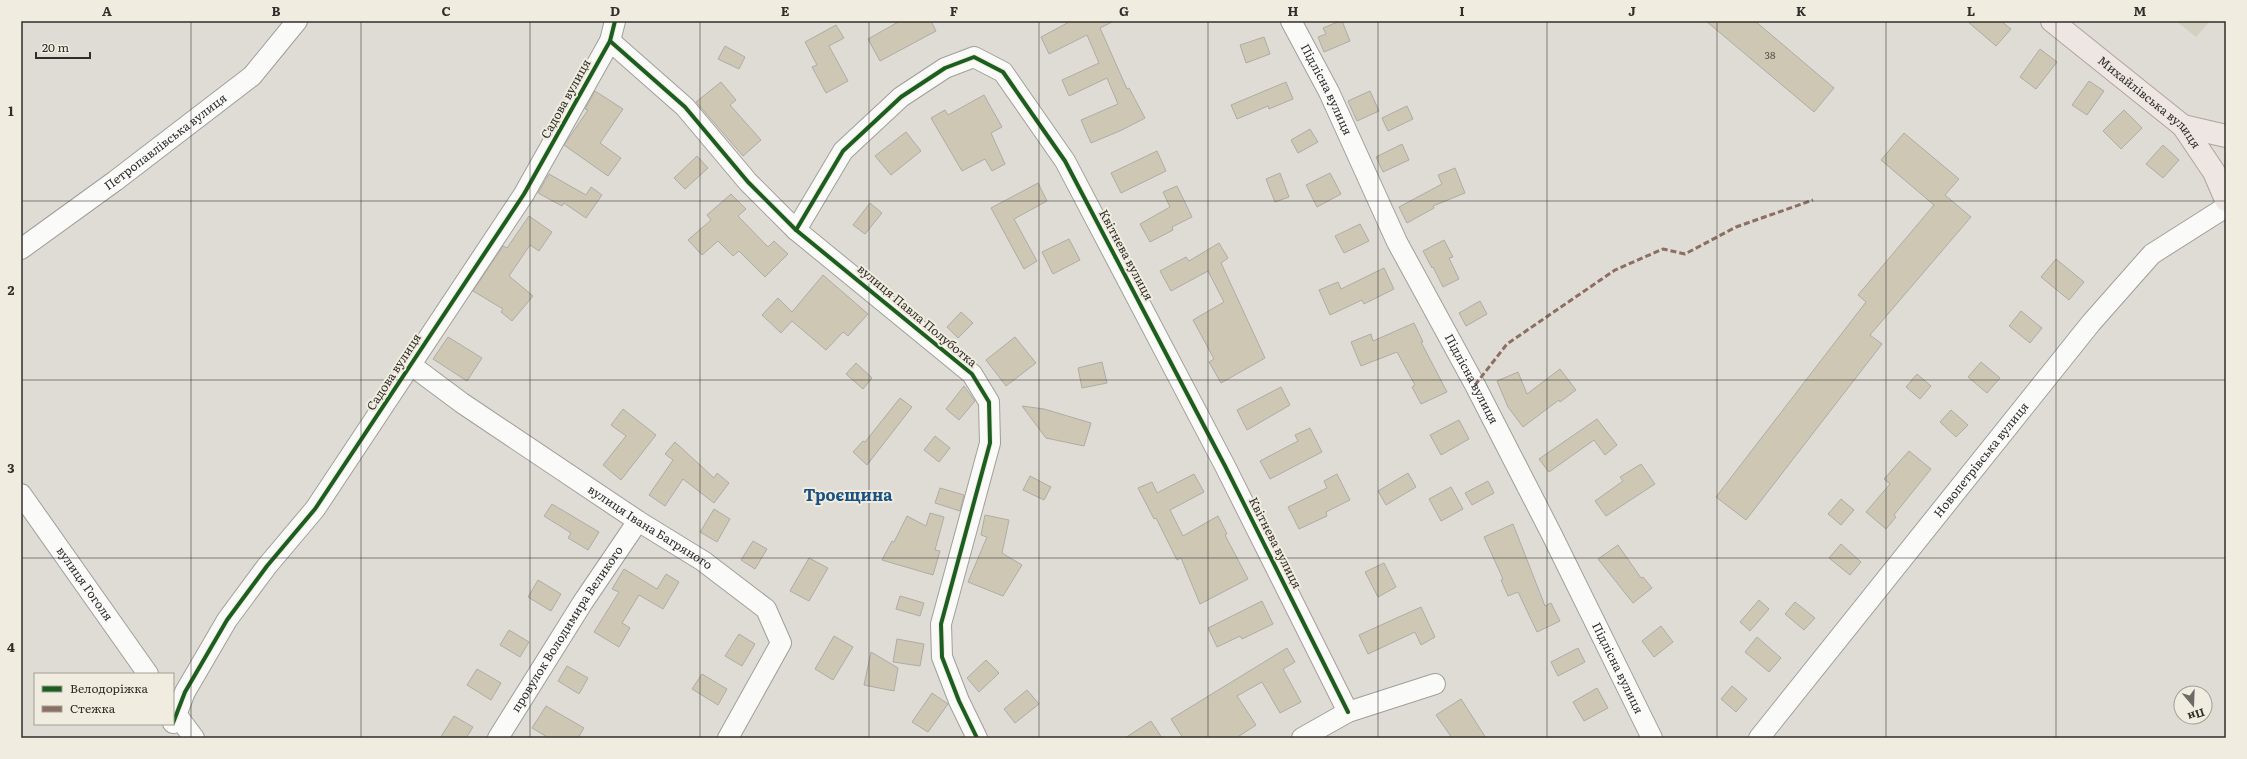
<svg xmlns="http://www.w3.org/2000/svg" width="2247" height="759" font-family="Literata,serif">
<rect width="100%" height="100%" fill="#dfdcd5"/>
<path fill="#d4d0c1" d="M2176 21H2210L2196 37Z"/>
<g fill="#cdc7b3" stroke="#aeaca7">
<path d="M900 21H931L936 31 880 61 868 39Z"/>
<path d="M1071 21H1114L1100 28 1127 89 1129 88 1145 118 1122 130 1091 143 1081 120 1118 104 1107 78 1069 96 1062 80 1099 63 1087 35 1049 54 1041 37Z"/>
<path d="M1340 21H1342L1350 41 1324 52 1318 37 1326 34 1323 28Z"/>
<path d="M1706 21H1755L1834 88 1814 112Z"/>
<path d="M1967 21H2001L2011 29 1996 46Z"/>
<path d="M836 25 844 38 829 46 848 81 826 93 812 67 817 65 805 42Z"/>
<path d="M1264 37 1270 54 1246 63 1240 45Z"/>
<path d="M725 46 745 57 739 69 718 59Z"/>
<path d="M2040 49 2057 62 2036 89 2020 77Z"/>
<path d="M2089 81 2104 91 2087 115 2072 105Z"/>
<path d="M721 82 736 100 730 105 761 140 743 156 696 102Z"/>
<path d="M1286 82 1293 99 1269 109 1268 106 1237 119 1231 105Z"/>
<path d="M595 91 623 109 600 143 621 158 608 176 564 145 588 110 585 109Z"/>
<path d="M1370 91 1379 111 1357 121 1348 101Z"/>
<path d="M984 95 1002 127 991 133 1005 164 992 171 985 159 962 171 931 118 945 110 948 115Z"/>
<path d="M1407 106 1413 119 1388 131 1382 118Z"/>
<path d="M2124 110 2142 128 2121 149 2103 131Z"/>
<path d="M1310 129 1318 142 1298 153 1291 140Z"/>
<path d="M906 132 921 151 891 175 875 156Z"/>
<path d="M1904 133 1959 179 1945 195 1971 217 1870 335 1882 344 1746 520 1716 497 1866 302 1858 295 1934 205 1881 160Z"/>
<path d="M1402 144 1409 160 1383 172 1376 157Z"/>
<path d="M2163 145 2179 160 2163 178 2146 164Z"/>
<path d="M1157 151 1166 171 1121 193 1111 173Z"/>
<path d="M697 156 708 168 685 189 674 178Z"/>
<path d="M1455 168 1465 193 1433 206 1434 208 1407 223 1399 207 1442 184 1438 175Z"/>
<path d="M1280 173 1289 197 1275 202 1266 179Z"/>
<path d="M1330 173 1341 194 1317 207 1306 185Z"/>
<path d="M549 174 586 195 591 187 602 195 586 218 564 203 562 206 538 193Z"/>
<path d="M1038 183 1047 201 1014 219 1037 261 1024 269 991 208Z"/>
<path d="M1177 186 1192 217 1172 227 1173 230 1150 242 1140 224 1170 207 1163 192Z"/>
<path d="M731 194 746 209 738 216 768 247 774 241 788 254 765 277 739 251 733 256 718 241 702 255 688 240 711 220 707 215Z"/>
<path d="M870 203 882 213 865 234 853 225Z"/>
<path d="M529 216 552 232 539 251 530 245 509 276 533 296 512 321 501 312 503 309 473 291 503 246 507 248Z"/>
<path d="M1360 224 1369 241 1344 253 1335 236Z"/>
<path d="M1069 239 1080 260 1053 274 1042 252Z"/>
<path d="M1444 240 1453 257 1449 258 1459 279 1443 287 1433 267 1432 268 1423 251Z"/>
<path d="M1219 243 1228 258 1221 263 1265 358 1221 383 1209 362 1214 359 1193 320 1224 302 1208 271 1171 291 1160 271 1186 257 1189 261Z"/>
<path d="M2056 259 2084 282 2069 300 2041 277Z"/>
<path d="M1384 268 1394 289 1364 304 1362 300 1330 315 1319 290 1338 282 1341 289Z"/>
<path d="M823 275 868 314 848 336 843 332 826 350 792 321 781 333 762 315 778 298 792 312Z"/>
<path d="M1480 301 1487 314 1466 326 1459 313Z"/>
<path d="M2021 311 2042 328 2030 343 2009 326Z"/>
<path d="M961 312 973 323 958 338 947 327Z"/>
<path d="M1414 323 1423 342H1421L1447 392 1421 404 1412 387 1415 385 1397 352 1361 366 1351 342 1371 334 1373 341Z"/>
<path d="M448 337 482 358 467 381 433 359Z"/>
<path d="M1015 337 1036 363 1006 386 986 360Z"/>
<path d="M1102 362 1107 383 1082 388 1078 368Z"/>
<path d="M1981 362 2000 378 1987 393 1968 377Z"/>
<path d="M856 363 872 378 863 389 846 374Z"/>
<path d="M1560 369 1576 390 1560 402 1559 400 1523 427 1508 407 1497 381 1518 372 1527 394Z"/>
<path d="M1917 374 1931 386 1920 399 1906 387Z"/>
<path d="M964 386 975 401 959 420 946 409Z"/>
<path d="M1281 387 1290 405 1247 430 1237 410Z"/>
<path d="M900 398 912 407 867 465 853 452 863 441 865 442Z"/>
<path d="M1022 406 1044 409 1091 423 1084 446 1046 438Z"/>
<path d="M623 409 656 435 621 480 603 465 626 436 611 425Z"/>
<path d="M1951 410 1968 425 1956 437 1940 422Z"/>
<path d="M1597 419 1617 445 1605 455 1594 440 1549 472 1539 459Z"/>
<path d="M1459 420 1469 439 1441 455 1430 435Z"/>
<path d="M1310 428 1322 452 1270 479 1260 461 1298 441 1295 435Z"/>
<path d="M935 436 950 448 939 462 924 450Z"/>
<path d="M675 442 714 478 717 473 729 483 714 503 683 479 665 506 649 495 673 460 665 454Z"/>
<path d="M1909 451 1931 469 1894 515 1896 517 1886 529 1866 512 1890 484 1884 479Z"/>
<path d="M1641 464 1655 484 1606 516 1595 501 1623 481 1620 477Z"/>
<path d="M1408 473 1416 487 1386 505 1378 491Z"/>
<path d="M1194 474 1204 492 1170 510 1183 536 1218 516 1227 534 1225 535 1248 579 1200 604 1181 558 1177 560 1156 518 1154 519 1138 488 1152 482 1157 493Z"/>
<path d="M1337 474 1350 500 1326 512 1327 516 1299 529 1288 507 1327 488 1324 481Z"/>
<path d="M1030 476 1051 487 1044 500 1023 490Z"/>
<path d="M1488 481 1494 493 1472 505 1465 493Z"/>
<path d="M1451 487 1463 509 1441 521 1429 499Z"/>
<path d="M940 488 964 495 960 511 935 503Z"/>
<path d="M1841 499 1854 510 1841 525 1828 514Z"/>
<path d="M552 504 599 532 588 550 568 538 571 533 544 516Z"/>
<path d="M714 509 730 519 717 542 700 532Z"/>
<path d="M930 513 944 517 935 550 940 551 933 575 882 560 892 541 894 542 907 516 926 526Z"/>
<path d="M985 515 1009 520 1002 553 1022 565 1003 596 968 582 987 537 981 535Z"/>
<path d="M1513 524 1545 606 1551 603 1560 621 1537 632 1518 592 1508 596 1501 580 1503 579 1484 537Z"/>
<path d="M753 541 767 549 755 569 741 560Z"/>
<path d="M1841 544 1861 562 1850 575 1829 558Z"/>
<path d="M1618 545 1641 578 1643 577 1652 588 1633 603 1598 559Z"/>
<path d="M809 558 828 568 809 601 790 591Z"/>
<path d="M1384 563 1396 587 1378 597 1365 572Z"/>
<path d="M624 569 657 589 666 574 679 582 663 609 639 595 622 623 630 628 619 647 594 632 619 592 612 589Z"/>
<path d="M538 580 561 594 551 611 528 597Z"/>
<path d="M900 596 924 603 920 616 896 609Z"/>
<path d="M1759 600 1769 609 1750 631 1740 622Z"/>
<path d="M1262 601 1273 624 1242 639 1240 636 1217 647 1208 628Z"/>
<path d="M1795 602 1815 618 1804 630 1785 614Z"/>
<path d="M1421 607 1435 637 1421 645 1415 632 1368 654 1359 635Z"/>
<path d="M1661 626 1673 642 1654 657 1642 641Z"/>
<path d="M509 630 529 642 520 657 500 645Z"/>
<path d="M739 634 755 644 742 666 725 656Z"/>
<path d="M834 636 853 647 833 680 815 669Z"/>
<path d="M1757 637 1781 658 1769 672 1745 652Z"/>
<path d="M897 639 924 644 920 666 893 662Z"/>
<path d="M1287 648 1295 662 1283 669 1301 702 1280 713 1262 682 1237 696 1256 725 1236 738H1183L1171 719Z"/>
<path d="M1578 648 1585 662 1558 676 1551 662Z"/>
<path d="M871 652 898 668 894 691 864 685Z"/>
<path d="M986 660 999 673 979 692 967 678Z"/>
<path d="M567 666 588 678 579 694 558 681Z"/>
<path d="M477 669 501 683 491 700 467 685Z"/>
<path d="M702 674 727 689 718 705 692 689Z"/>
<path d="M1732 686 1747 699 1736 712 1721 699Z"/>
<path d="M1597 688 1608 708 1584 721 1573 702Z"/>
<path d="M1027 690 1039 704 1015 723 1004 709Z"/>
<path d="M932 693 948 704 928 732 912 722Z"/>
<path d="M1461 699 1486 738H1452L1436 715Z"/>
<path d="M546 706 584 728 578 738H549L532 728Z"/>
<path d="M454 716 473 727 466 738H440Z"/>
<path d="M1151 721 1162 738H1125Z"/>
</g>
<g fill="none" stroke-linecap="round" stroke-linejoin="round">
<g stroke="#a19f9a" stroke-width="22">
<g id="minor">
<path id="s1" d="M1291 21 1329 92 1397 242 1475 385 1552 535 1652 738"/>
<path d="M610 41 685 107 748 182 796 230 972 374 989 402 990 443 941 624 942 657 959 701 977 738"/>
<path d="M796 230 843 151 901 97 945 68 974 57 1003 72 1065 161 1225 466 1348 712"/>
<path id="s2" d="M21 249 115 181 252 76 297 21"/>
<path id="s3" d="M411 365 462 403 638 521 703 561 766 609 781 643 728 738"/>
<path id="s4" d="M21 494 148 674"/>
<path d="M173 710 194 738"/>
<path d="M173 723 185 692 227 620 267 566 315 509 524 194 610 41 615 21"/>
<path id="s5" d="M498 738 583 602 638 521"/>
<path d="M1302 738 1348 712 1435 684"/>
<path id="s6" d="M1759 738 2091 323 2152 254 2226 207"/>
</g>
</g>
<g stroke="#b1a39e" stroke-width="24">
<g id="major">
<path id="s7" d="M2052 21 2183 126 2214 172 2226 200"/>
<path d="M2183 126 2226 136"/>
</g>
</g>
<use href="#minor" stroke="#fafaf9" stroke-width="20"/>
<use href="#major" stroke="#ede6e3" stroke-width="22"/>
<path stroke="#8d6e63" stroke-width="3" stroke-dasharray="6 3" stroke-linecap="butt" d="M1475 385 1507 344 1615 270 1663 249 1685 254 1736 227 1813 200"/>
<g stroke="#f0ecdf" stroke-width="6">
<g id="cycleway">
<path d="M610 41 685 107 748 182 796 230 972 374 989 402 990 443 941 624 942 657 959 701 977 738"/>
<path d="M796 230 843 151 901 97 945 68 974 57 1003 72 1065 161 1225 466 1348 712"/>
<path d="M173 723 185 692 227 620 267 566 315 509 524 194 610 41 615 21"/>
</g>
</g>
<use href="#cycleway" stroke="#1b5e20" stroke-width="4"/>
</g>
<path fill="none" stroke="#2f2e29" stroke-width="1" stroke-opacity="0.55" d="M191 21V738M361 21V738M530 21V738M700 21V738M869 21V738M1039 21V738M1208 21V738M1378 21V738M1547 21V738M1717 21V738M1886 21V738M2056 21V738M21 201H2226M21 380H2226M21 558H2226"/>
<g text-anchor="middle" stroke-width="4" stroke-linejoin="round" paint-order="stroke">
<g font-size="10" fill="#56544c">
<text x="1770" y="59">38</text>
</g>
<g font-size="12" fill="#2f2e29" stroke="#f0ecdf">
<text dy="4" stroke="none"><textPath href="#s1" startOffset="77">Підлісна вулиця</textPath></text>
<text transform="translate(566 99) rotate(-61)" y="4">Садова вулиця</text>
<text dy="4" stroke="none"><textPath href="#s7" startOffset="127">Михайлівська вулиця</textPath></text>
<text dy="4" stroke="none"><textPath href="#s2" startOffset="180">Петропавлівська вулиця</textPath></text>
<text transform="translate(1126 255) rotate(62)" y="4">Квітнева вулиця</text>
<text transform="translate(917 316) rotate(40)" y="4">вулиця Павла Полуботка</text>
<text transform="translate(394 372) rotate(-57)" y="4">Садова вулиця</text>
<text dy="4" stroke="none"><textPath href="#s1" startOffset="401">Підлісна вулиця</textPath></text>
<text dy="4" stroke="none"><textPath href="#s6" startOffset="356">Новопетрівська вулиця</textPath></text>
<text dy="4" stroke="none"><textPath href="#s3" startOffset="289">вулиця Івана Багряного</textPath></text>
<text transform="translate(1275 543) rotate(63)" y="4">Квітнева вулиця</text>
<text dy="4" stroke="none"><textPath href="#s4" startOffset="110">вулиця Гоголя</textPath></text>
<text dy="4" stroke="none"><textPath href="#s5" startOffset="129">провулок Володимира Великого</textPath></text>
<text dy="4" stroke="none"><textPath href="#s1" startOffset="725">Підлісна вулиця</textPath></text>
</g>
<g font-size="16" font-weight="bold" fill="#1a5182" stroke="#f0ecdf">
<text x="848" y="501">Троєщина</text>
</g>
</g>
<rect width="2247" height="759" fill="none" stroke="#f0ecdf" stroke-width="44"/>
<rect x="34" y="673" width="140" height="52" fill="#f0ecdf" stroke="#a3a096"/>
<rect x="42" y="686" width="20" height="6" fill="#1b5e20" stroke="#a3a096"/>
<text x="70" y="693" font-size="12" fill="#2f2e29">Велодоріжка</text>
<rect x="42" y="706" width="20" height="6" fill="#8d6e63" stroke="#a3a096"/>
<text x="70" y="713" font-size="12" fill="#2f2e29">Стежка</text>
<g transform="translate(2193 705) rotate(161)"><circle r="19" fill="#f0ecdf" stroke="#a3a096"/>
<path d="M0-3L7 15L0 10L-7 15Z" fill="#6d6b65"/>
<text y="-6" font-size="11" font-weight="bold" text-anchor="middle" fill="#2f2e29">Пн</text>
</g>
<path d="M36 52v6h54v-6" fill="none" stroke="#2f2e29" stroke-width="2"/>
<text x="42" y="52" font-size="12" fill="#2f2e29" stroke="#f0ecdf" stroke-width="3" paint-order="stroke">20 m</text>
<rect x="22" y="22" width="2203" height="715" fill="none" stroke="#2f2e29" stroke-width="1.5"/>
<g font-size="13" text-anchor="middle" font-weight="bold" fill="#2f2e29">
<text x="107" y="16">A</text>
<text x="276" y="16">B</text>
<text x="446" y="16">C</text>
<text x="615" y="16">D</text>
<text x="785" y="16">E</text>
<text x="954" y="16">F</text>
<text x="1124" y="16">G</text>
<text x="1293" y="16">H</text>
<text x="1462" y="16">I</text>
<text x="1632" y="16">J</text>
<text x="1801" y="16">K</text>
<text x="1971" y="16">L</text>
<text x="2140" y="16">M</text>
<text x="11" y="116">1</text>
<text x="11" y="295">2</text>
<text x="11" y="473">3</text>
<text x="11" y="652">4</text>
</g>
</svg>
